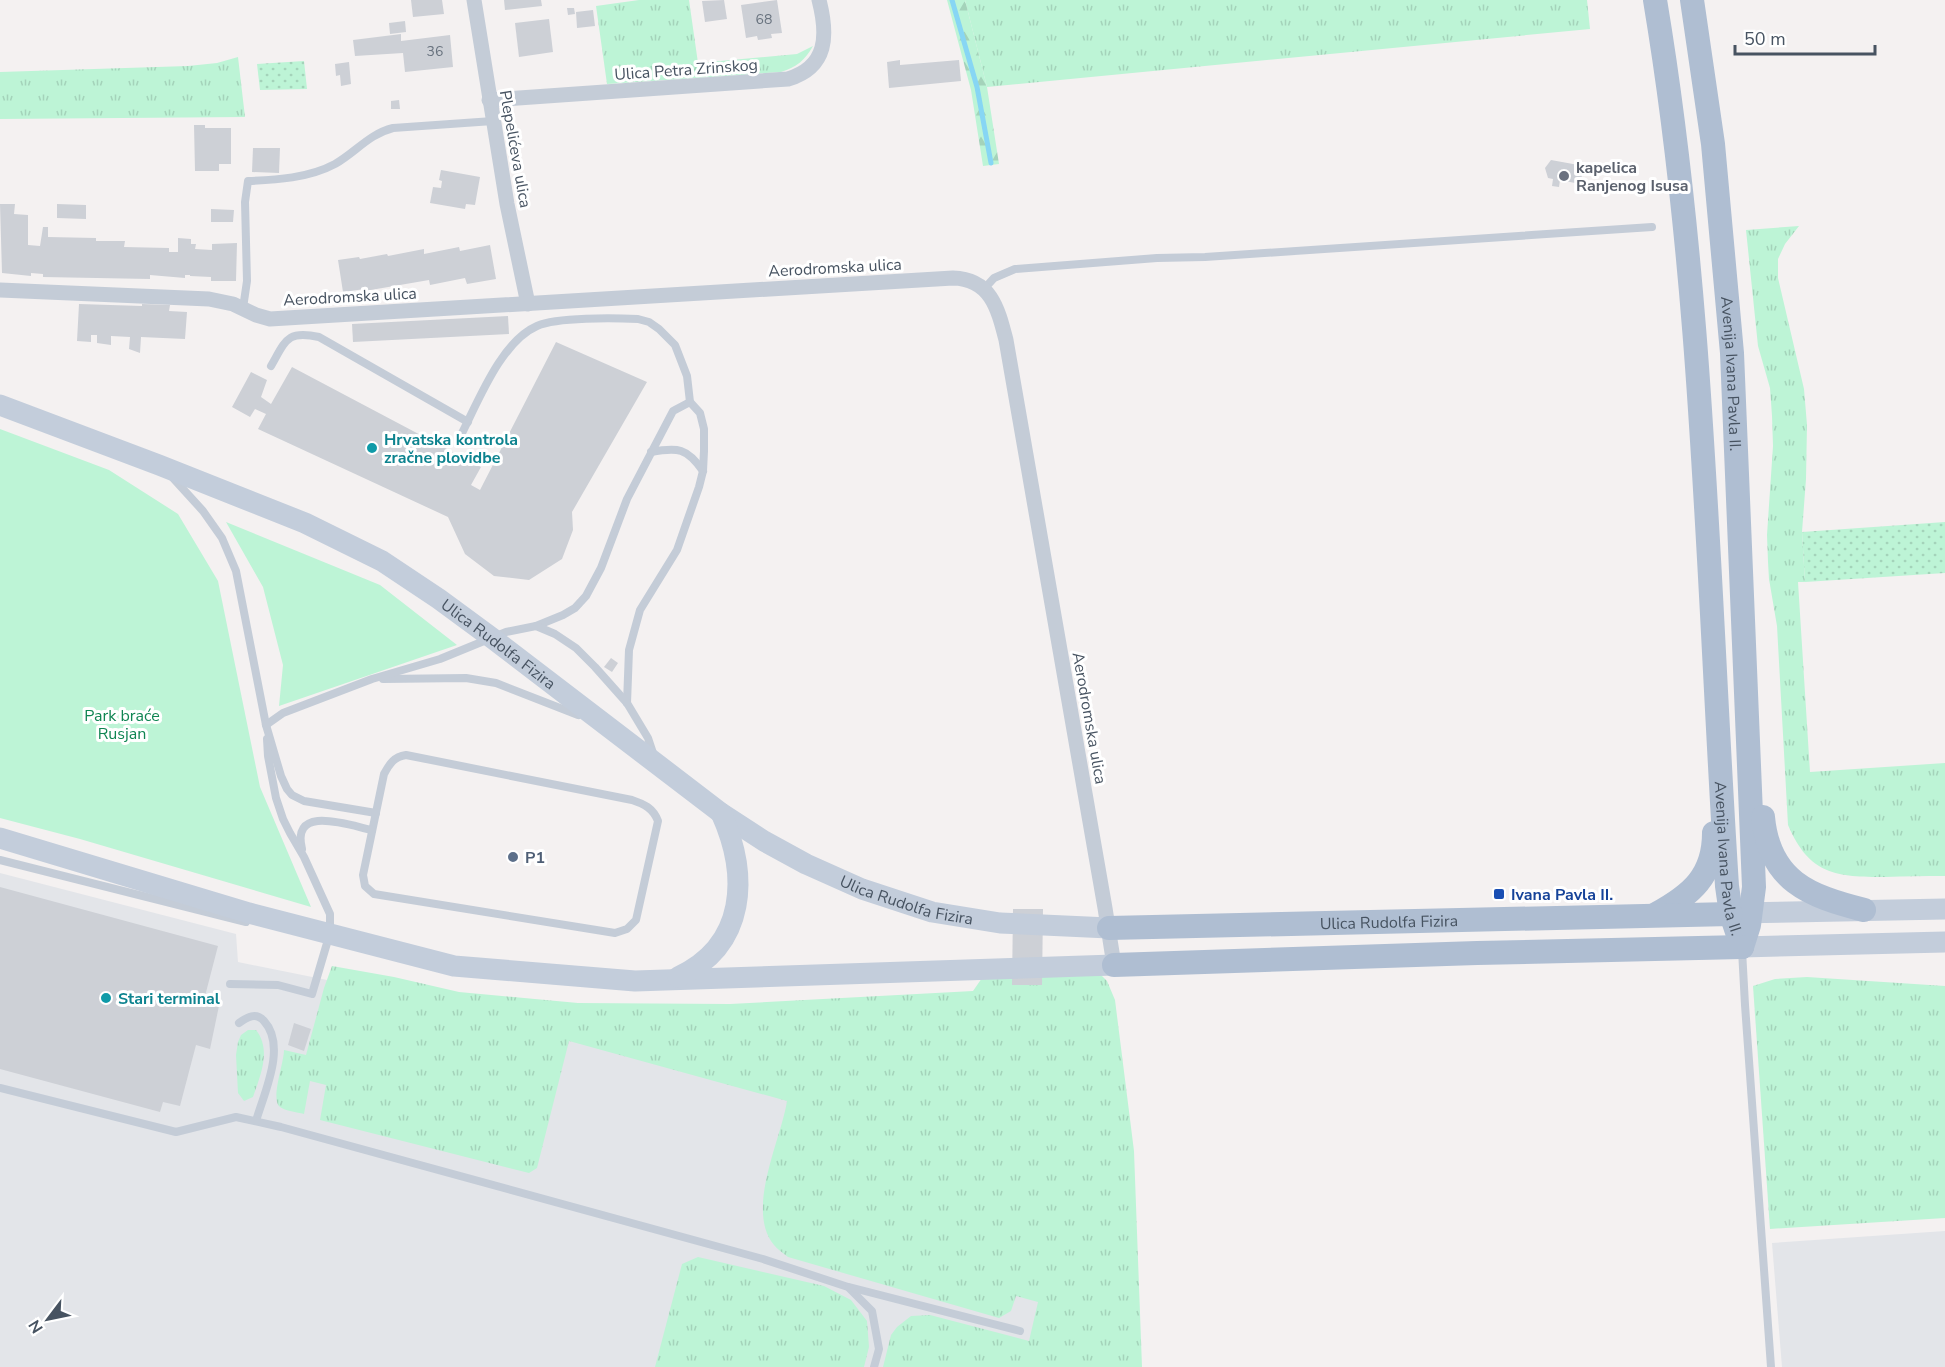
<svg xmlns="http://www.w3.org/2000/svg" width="1945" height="1367" font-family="'Nunito Sans',sans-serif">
<defs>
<pattern id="grass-tufts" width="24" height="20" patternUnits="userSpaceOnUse" patternTransform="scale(1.5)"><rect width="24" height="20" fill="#bdf4d6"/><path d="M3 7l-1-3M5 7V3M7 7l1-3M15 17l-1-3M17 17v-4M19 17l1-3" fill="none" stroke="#a4d3ba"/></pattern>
<pattern id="forest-firs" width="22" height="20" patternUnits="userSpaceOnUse" patternTransform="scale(1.5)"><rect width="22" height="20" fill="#bdf4d6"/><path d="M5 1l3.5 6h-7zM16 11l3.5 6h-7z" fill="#a4d3ba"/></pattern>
<pattern id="garden-dots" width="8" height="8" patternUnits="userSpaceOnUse" patternTransform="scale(1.5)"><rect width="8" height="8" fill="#bdf4d6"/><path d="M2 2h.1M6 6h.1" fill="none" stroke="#a4d3ba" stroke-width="1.8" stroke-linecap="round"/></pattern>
</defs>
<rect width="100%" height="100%" fill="#f4f1f1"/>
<g fill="#e3e5e9">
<path d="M0 873 236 934 238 962 342 983 646 1020 1096 1010 1131 1367H0Z"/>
<path d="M1945 1231V1367H1782L1772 1243Z"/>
</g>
<g fill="url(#grass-tufts)">
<path d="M639 0H689L698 63 797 54 813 46C805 60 797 67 781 72L607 84 596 6Z"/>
<path d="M965 0H1587L1590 29 987 87Z"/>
<path d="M238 57 245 117 0 119V72L188 66 217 63Z"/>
<path d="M1799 226 1785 244 1778 259V278L1804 389 1807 425 1806 479 1802 532 1805 582H1798L1810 772 1945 763V876C1925 876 1905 876 1885 877 1837 877 1809 875 1788 825L1777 626 1769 579 1768 562 1767 535 1773 446 1772 416 1770 388 1758 346 1746 230Z"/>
<path d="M332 966 394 977 459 992 578 1003 730 1004 973 991 982 978 1099 973 1107 981 1115 1000 1134 1151 1142 1367H883L891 1335 897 1327 911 1316 930 1315 1029 1341 1038 1302 1016 1296 1011 1311 999 1318 788 1257C783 1253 777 1249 774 1245 745 1210 781 1140 787 1101L569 1041 537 1168 529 1173 320 1120 326 1085 310 1081 304 1114C297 1112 285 1111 280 1107 270 1100 284 1063 284 1050L306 1055 324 988Z"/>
<path d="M1807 977 1945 986V1218L1770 1229 1753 986 1775 979Z"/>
<path d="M248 1030H256C272 1050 260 1076 253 1097L244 1101 238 1093 236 1055 238 1042 241 1035Z"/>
<path d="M698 1257 824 1286 851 1300 867 1321 869 1347 864 1367H655L682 1264Z"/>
</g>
<path fill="url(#forest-firs)" d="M947 0H965L987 87 999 164 983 166 971 90Z"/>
<g fill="#bdf4d6">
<path d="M0 429 109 470 178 514 218 581 260 787 311 907 80 839 0 818Z"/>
<path d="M226 522 380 585 457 645 279 706 283 665 263 587Z"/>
</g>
<g fill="url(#garden-dots)">
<path d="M304 61 307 89 260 90 257 64Z"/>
<path d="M1945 522V573L1805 582 1802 532Z"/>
</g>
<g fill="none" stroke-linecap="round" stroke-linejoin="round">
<path stroke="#87d6f4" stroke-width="5" d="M952 0 977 87 991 163"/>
</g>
<g fill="#cdd0d6">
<path d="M411 0H442L444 14 413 17Z"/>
<path d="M504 0H541L542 6 505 10Z"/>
<path d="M724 0 727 19 705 22 702 1Z"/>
<path d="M777 0 782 33 771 34 772 38 758 40 757 36 746 38 741 5Z"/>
<path d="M567 8H574L575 14 568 15Z"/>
<path d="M593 10 595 26 577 28 576 12Z"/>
<path d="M549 19 553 52 519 57 515 23Z"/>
<path d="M405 21 406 32 390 34 389 23Z"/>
<path d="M401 34V41L450 35 453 67 405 72 403 53 355 56 353 40Z"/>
<path d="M900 60V65L959 60 961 81 889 88 887 62Z"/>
<path d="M349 62 351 84 341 86 340 75 336 76 335 64Z"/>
<path d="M399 100 400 109H391V101Z"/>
<path d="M194 125H205V128H231V164H219V171H195Z"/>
<path d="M253 148H280L279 173 252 172Z"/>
<path d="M1551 160 1584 166 1580 184 1560 180 1559 187 1552 186 1553 179 1548 178 1545 168Z"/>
<path d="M441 170 480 177 475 205 466 204 465 209 430 203 433 187 441 188 442 181 439 180Z"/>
<path d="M0 204H15L14 214 28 215V245L40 246 43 227H48V237L96 238V241H125L124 247 169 248V252H178V238L191 239V244H196L195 249 212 250V244L237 243 236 281H211V277L190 276V275H185V278L150 275V279L43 277V274L31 273V276L2 273Z"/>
<path d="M57 204 86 205V219L57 218Z"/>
<path d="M211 209 234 210 233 222H211Z"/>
<path d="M490 245 496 279 467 284 465 278 430 285 429 280 365 291V289L343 292 338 260 359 257 360 259 387 254 388 256 424 249V254L459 247 460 251Z"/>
<path d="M79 304 142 306V304L170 305 169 311 187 312 185 339 141 337 140 353 129 349 130 337 111 336V345L97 343V335H91V342L77 341Z"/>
<path d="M508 316 509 334 353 342 352 324Z"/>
<path d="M556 342 647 382 572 512 573 530 562 559 529 580 494 576 465 554 448 517 258 429 266 414 255 409 250 417 232 407 251 372 267 380 261 397 271 404 292 367 481 467 471 485 480 490Z"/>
<path d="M611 658 618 663 612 672 604 667Z"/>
<path d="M0 887 218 946 205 996 220 1001 210 1049 196 1045 180 1106 163 1102 160 1112 0 1069Z"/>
<path d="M1013 909H1043L1042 985H1012Z"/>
<path d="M294 1023 311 1029 304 1051 288 1045Z"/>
</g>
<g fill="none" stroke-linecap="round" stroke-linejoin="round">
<g stroke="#c4ccd7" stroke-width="8">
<path d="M984 289 994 278 1015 269 1157 258 1205 257 1652 227"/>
<path d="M243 308 247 281 245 202 248 181C276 180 309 178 335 164 356 152 369 134 393 128L493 121"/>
<path d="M271 366C286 340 287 330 319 337L468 422"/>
<path d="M459 439C477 405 500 342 537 326 557 317 614 318 638 319L649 322 659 329 675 345 687 376 690 402 700 413 704 429V451L703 471 699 487 677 550 640 610 629 650 627 703"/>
<path d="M651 452C678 447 687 448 703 471"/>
<path d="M173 478 203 511 222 538 236 571 266 725 281 776 287 789 292 795 304 801 376 813"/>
<path d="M536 626 563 615 575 608 586 596 601 568 627 499 673 411 690 402"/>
<path d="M383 679 466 678 496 683 578 715"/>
<path d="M266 725 283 713 372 679 440 659 506 632 536 626 555 634 576 648 595 667 627 703 648 738 653 753"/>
<path d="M406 755 632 800C644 804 653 808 658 821L636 920 627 929 615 933 374 894 365 886 363 875 384 774C390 763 394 757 406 755Z"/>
<path d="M302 849C291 804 348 825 372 830"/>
<path d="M0 860 246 922"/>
<path d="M1742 950 1745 1005 1771 1367"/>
<path d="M230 984 278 985 312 994 330 933V914L304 857 290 833 283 819 276 798 268 756 267 739"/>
<path d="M239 1023C247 1017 256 1012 264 1021 287 1046 264 1093 256 1121"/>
<path d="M0 1088 176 1132 236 1117 281 1127 763 1259 848 1287 872 1311 879 1349 874 1367"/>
<path d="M849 1287 1020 1331"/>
</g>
<g stroke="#c4ccd7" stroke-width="15">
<path d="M474 0 507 204 528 304"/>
<path d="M489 100 788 79C828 67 828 35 819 0"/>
<path d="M0 290 209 299 233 304 256 315 270 319 953 278C991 279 998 309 1006 340L1105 908 1114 965"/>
</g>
<g stroke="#c3cddb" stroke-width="21">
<path id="s1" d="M0 405 159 465 305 523 382 561 439 599 492 638 721 813 764 841 806 864 862 889 932 912 1000 923 1109 928"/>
<path d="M0 838 249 913 454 966 635 981 1114 965"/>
<path d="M1736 913 1945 909"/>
<path d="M1742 947 1945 942"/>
<path d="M678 977C747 945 749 875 721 813"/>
</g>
<g stroke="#afbed2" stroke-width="24">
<path id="s2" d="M1655 0C1704 293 1708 591 1727 886L1731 914 1742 947"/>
<path id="s3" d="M1692 0 1713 144 1732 353 1754 887 1749 925 1742 947"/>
<path d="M1763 817C1769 881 1809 896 1864 910"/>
<path d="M1656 914C1691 895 1714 876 1714 833"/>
<path id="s4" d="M1109 928 1731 914"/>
<path d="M1114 965 1477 953 1742 947"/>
</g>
</g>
<circle fill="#6b7280" stroke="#fff" stroke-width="2" cx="1564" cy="176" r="6"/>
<g fill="#0f9aa8" stroke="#fff" stroke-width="2">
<circle cx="372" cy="448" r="6"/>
<circle cx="106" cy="998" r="6"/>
</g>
<circle fill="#5c6f8a" stroke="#fff" stroke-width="2" cx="513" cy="857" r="6"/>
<rect fill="#1a4fb4" stroke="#fff" stroke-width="2" x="1493" y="888" width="12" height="12" rx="3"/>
<g text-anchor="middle" stroke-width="6" stroke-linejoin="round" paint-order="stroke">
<g font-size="14" fill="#68727e">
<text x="764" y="24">68</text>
<text x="435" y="56">36</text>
</g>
<g font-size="16" fill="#475361" stroke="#fff">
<text transform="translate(686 69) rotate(-4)" y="6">Ulica Petra Zrinskog</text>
<text transform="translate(516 149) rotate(80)" y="6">Plepelićeva ulica</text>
<text transform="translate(835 267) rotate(-3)" y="6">Aerodromska ulica</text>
<text transform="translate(350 296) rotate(-3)" y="6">Aerodromska ulica</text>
<text dy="6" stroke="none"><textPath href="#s3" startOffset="376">Avenija Ivana Pavla II.</textPath></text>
<text dy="6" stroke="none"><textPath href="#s1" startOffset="556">Ulica Rudolfa Fizira</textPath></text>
<text transform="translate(1090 718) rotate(80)" y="6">Aerodromska ulica</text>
<text dy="6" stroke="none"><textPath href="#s2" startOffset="862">Avenija Ivana Pavla II.</textPath></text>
<text dy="6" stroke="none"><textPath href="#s1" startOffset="1042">Ulica Rudolfa Fizira</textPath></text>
<text dy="6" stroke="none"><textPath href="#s4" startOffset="280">Ulica Rudolfa Fizira</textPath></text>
</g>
<g font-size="16" font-weight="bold" fill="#5b616d" stroke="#fff" text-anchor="start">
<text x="1576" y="173">kapelica<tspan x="1576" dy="18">Ranjenog Isusa</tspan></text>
</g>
<g font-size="16" font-weight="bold" fill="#0d838f" stroke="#fff" text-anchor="start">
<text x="384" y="445">Hrvatska kontrola<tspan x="384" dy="18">zračne plovidbe</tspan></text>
<text x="118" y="1004">Stari terminal</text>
</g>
<g font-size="16" fill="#0f8552" stroke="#fff">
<text x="122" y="721">Park braće<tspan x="122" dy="18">Rusjan</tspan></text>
</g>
<g font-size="16" font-weight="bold" fill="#4e5e75" stroke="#fff" text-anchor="start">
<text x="525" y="863">P1</text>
</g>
<g font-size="16" font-weight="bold" fill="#164399" stroke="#fff" text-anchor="start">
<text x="1511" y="900">Ivana Pavla II.</text>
</g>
</g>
<g transform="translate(48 1319) rotate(238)" stroke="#ffffff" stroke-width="4.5" paint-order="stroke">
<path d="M0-4.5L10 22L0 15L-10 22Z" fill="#475361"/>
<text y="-9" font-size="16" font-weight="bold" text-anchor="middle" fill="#475361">N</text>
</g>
<path d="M1735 45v9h140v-9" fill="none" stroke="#475361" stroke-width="3"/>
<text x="1744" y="45" font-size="18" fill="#475361" stroke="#ffffff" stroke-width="4.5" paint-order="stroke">50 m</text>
</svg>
